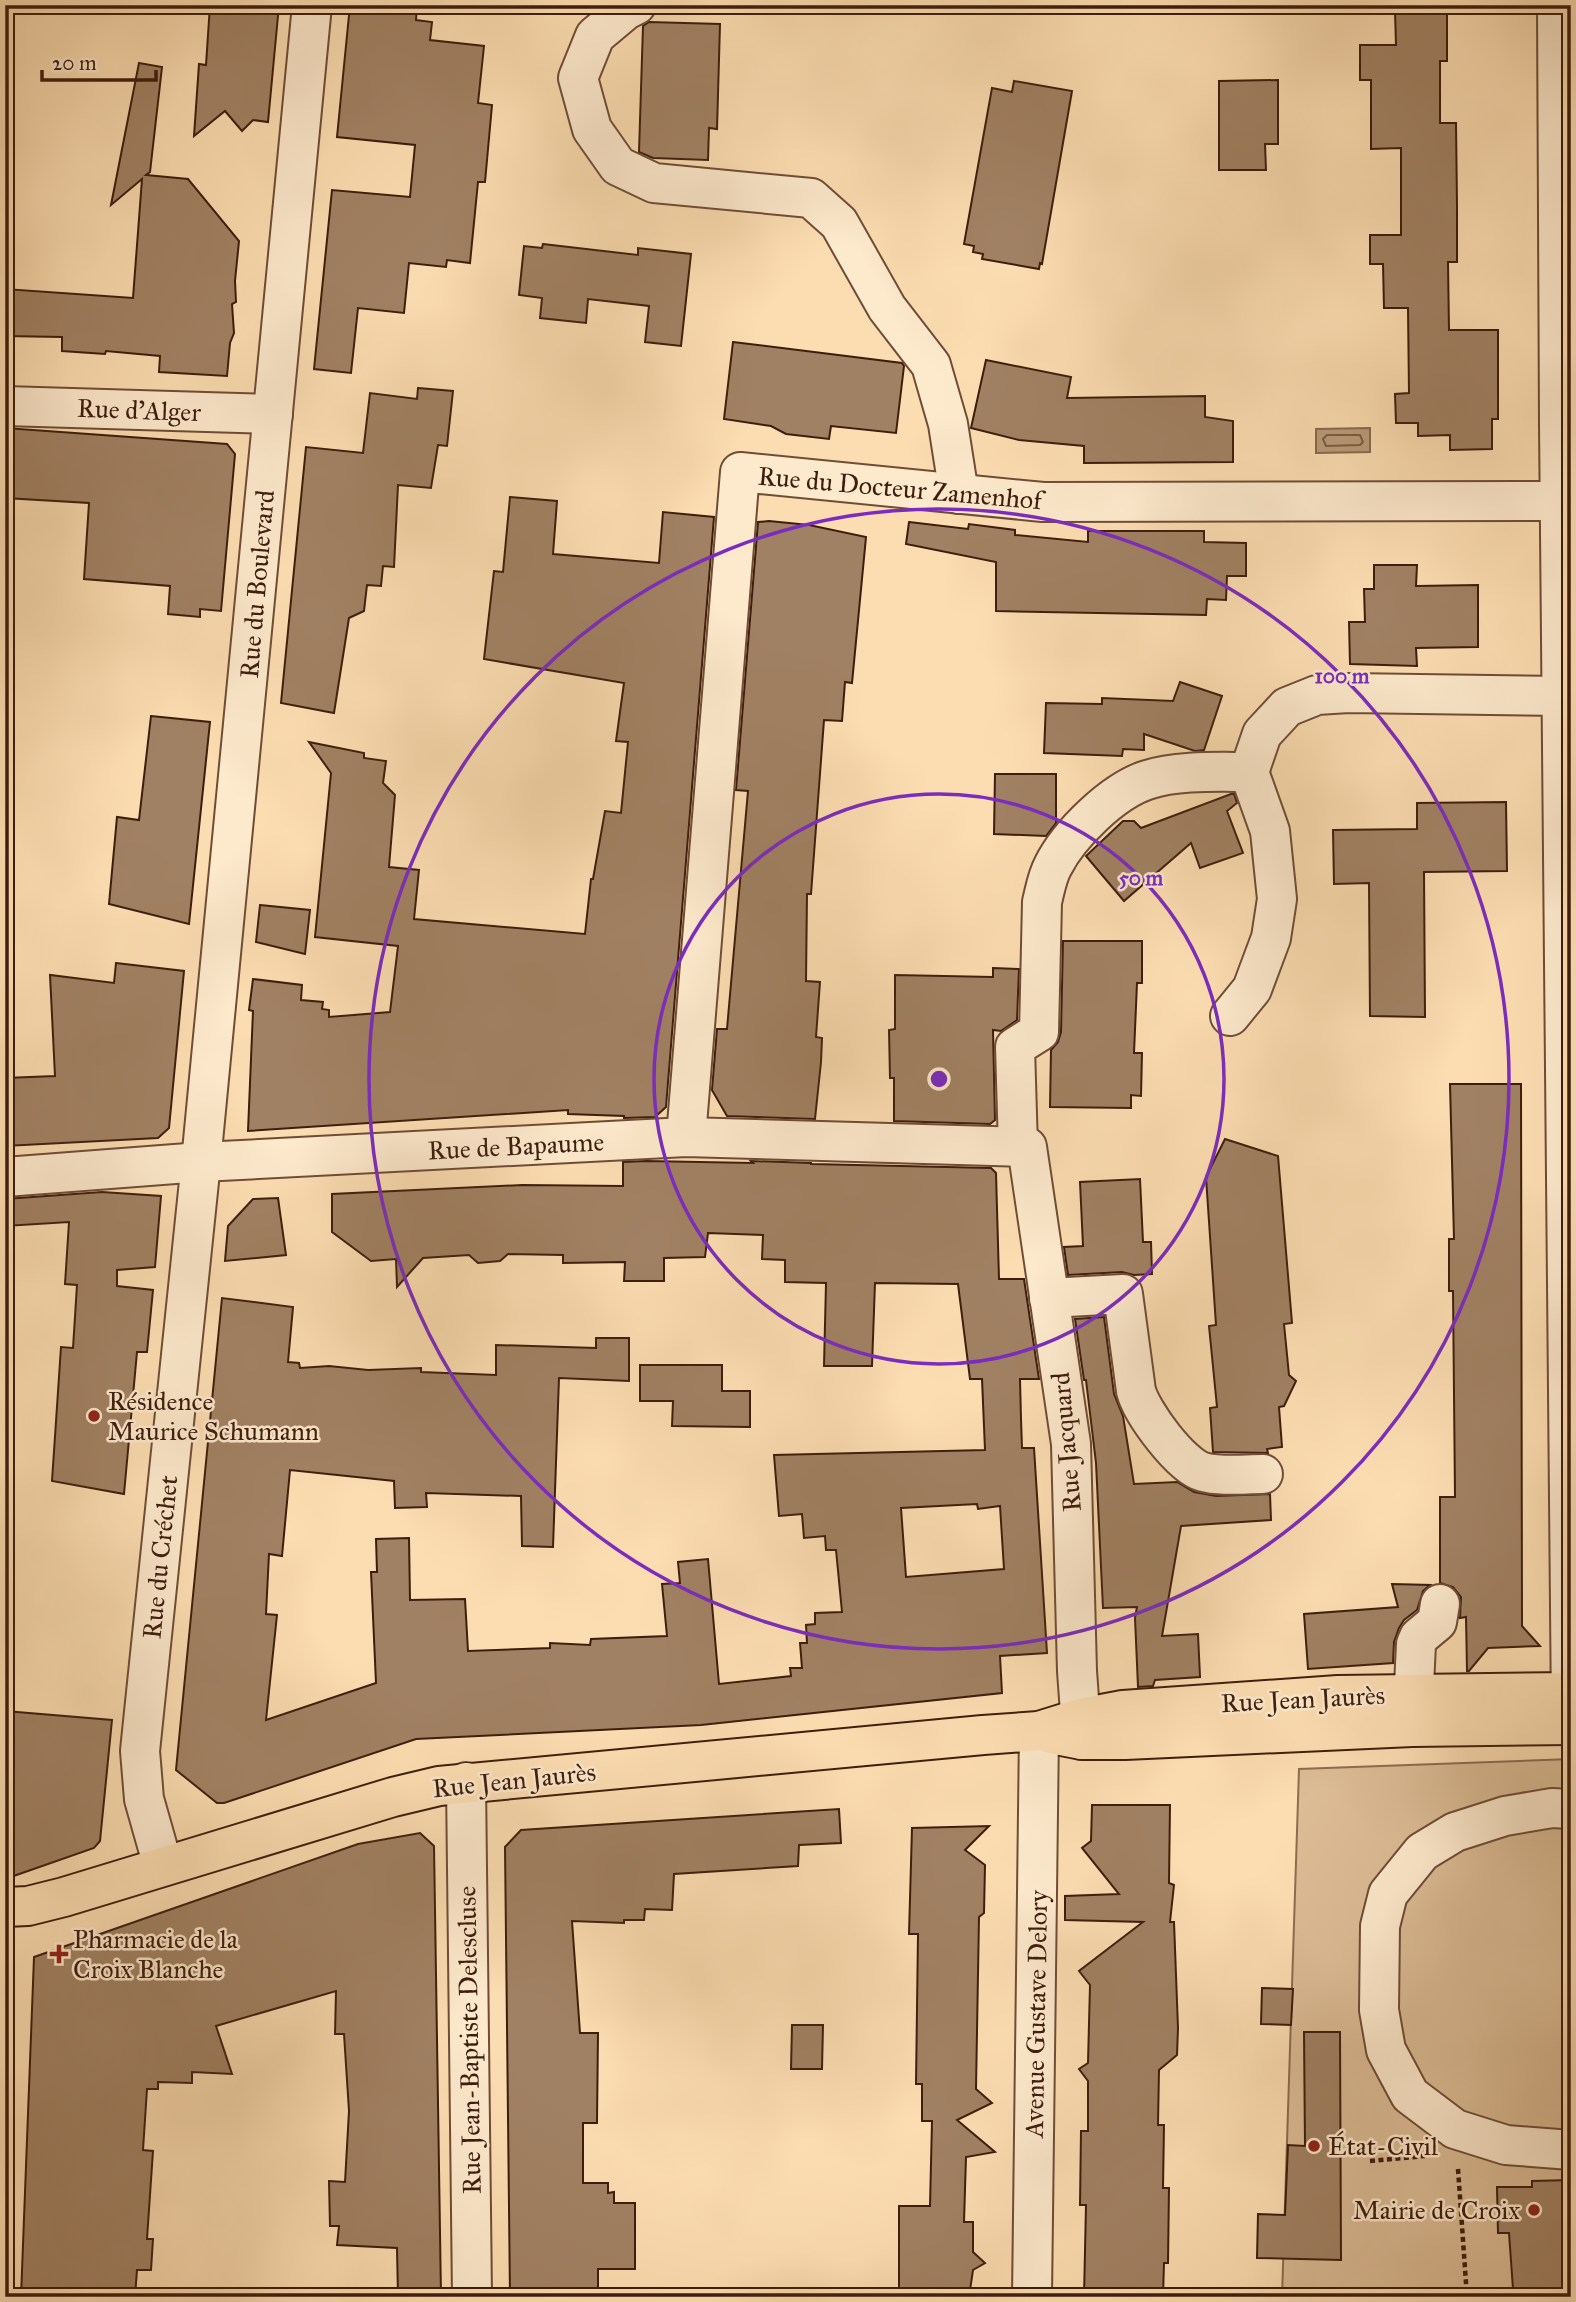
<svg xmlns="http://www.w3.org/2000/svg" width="1576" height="2302" font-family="'IM FELL Great Primer',serif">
<rect width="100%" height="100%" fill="#fcddb1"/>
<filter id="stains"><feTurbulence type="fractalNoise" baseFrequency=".00286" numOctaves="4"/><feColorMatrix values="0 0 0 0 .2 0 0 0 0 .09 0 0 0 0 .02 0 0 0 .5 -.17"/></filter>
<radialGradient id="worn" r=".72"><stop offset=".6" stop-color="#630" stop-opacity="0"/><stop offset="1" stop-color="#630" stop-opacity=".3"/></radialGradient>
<path fill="#dcbc95" stroke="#8d6c52" stroke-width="2" d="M1571 1759V2297H1282L1299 1769Z"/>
<path fill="#bb9c7a" stroke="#89694f" stroke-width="2" d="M1370 428V452L1316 453V429Z"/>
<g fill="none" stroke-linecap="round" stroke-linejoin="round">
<path stroke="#7c5c44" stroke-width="2" d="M1327 435H1360L1363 442 1360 445 1326 446 1323 439Z"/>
</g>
<g fill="#a18163" stroke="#3e1d0e" stroke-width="2" fill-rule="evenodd">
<path d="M210 5H279L268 122 253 120 242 131 225 111 194 136 199 64 206 65Z"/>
<path d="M350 5H417L416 20 432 22 430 40 484 46 478 103 492 105 485 182H478L470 263 447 260 446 267 409 263 404 313 358 308 351 373 314 369 332 190 410 197 415 145 337 137Z"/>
<path d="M1395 11H1447V61H1440V123H1456L1457 205V262H1448L1449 330H1498V419H1492V449L1450 450V435L1418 436V423H1396L1395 394 1409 393 1408 308H1384L1383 264H1370V235H1401V148L1371 149V80H1360V45H1396Z"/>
<path d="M649 22 720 24 717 129 709 128 708 160 653 158 639 152 643 26Z"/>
<path d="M139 63 162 67 150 172 146 175 188 179 239 241 235 281 236 302 232 304 234 333 230 343 227 376 159 372 160 356 106 351 105 354 62 351V337L5 336V289L133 298 142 179 111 205Z"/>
<path d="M1278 80V144H1265L1266 170H1219V81Z"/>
<path d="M1014 81 1072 91 1042 264 1040 263 1039 269 982 259 983 254 973 252 974 246 964 244 992 88 1012 92Z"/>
<path d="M543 244 638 255V248L691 254 681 346 645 342 649 306 588 299 586 323 540 318 542 298 519 295 524 246 542 248Z"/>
<path d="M733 342 902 363 904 366 896 433 831 426 829 439 786 434 771 426 724 419Z"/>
<path d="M986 360 1071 377 1067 398 1205 396V417L1233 421V462L1084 463V446L1019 440 971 428Z"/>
<path d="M418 388 453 391 447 446 438 445 431 488 398 485 394 567 383 566 381 586 367 585 364 611 349 618 334 713 281 703 306 447 363 453 370 393 417 399Z"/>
<path d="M5 428 227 444 235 454 221 611 200 609V617L168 614 170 586 84 579 89 503 5 498Z"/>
<path d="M510 497 557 501 553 554 659 563 663 512 714 517 666 1107 655 1117 624 1118V1116L568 1114V1110L248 1131 253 1011 249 1010 253 979 302 985 301 1000 323 1002 322 1009 329 1010V1017L390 1012 398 946 315 937 331 773 309 742 364 753V758L386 761 383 783 395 795 389 867 419 870 414 919 585 934 591 879H593L605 811 621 813 628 742 616 741 624 683 484 659 494 571 503 572Z"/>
<path d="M769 521 809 525 866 537 852 683 845 682 842 721 824 720 811 894H807L806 981 820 982 816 1037 822 1038 821 1062 815 1119 727 1116 712 1090 717 1029H727L748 791 736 790 758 522Z"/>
<path d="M909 522 968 529 969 524 1015 530V535L1088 542V531H1204V542L1246 543V576H1227L1226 600 1207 599 1206 615 996 611V562L906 544Z"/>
<path d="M1374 565H1417L1416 586 1478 585V647L1416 648 1417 666 1350 664 1349 622H1365L1364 589H1374Z"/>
<path d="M1180 682 1222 696 1204 750 1195 751 1144 734V750L1123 749 1122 756 1044 753 1046 703 1102 704V698L1173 701Z"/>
<path d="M151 716 210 722 189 924 109 904 117 817 139 820Z"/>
<path d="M995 774H1056V823L1046 836 994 834Z"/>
<path d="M1231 794H1234L1237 803 1227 811 1243 853 1200 868 1191 843 1124 901 1086 856 1123 821H1134L1141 828Z"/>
<path d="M1506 802 1507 871 1424 872 1425 1017 1370 1016 1369 883 1334 884 1333 830 1417 829V803Z"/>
<path d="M260 905 310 910 305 954 256 942Z"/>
<path d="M1063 941H1142V983H1137L1134 1053H1142L1141 1096 1131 1095V1108L1050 1107 1051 1050 1058 1042 1061 1032Z"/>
<path d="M116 963 184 971 169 1128 158 1138 5 1146V1078L55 1076 50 975 114 983Z"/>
<path d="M993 968 1019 969 1017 1020 1001 1031 993 1030 995 1120 990 1124 894 1121V1078H890L889 1030 895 1029V975L993 977Z"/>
<path d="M1450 1084H1521L1522 1626 1540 1646 1488 1648 1469 1671H1467L1466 1617 1460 1618 1461 1597 1453 1587 1440 1583V1497H1455L1453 1291H1449V1239H1454Z"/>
<path d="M1225 1139 1278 1156 1292 1323 1284 1324 1289 1375 1296 1381 1284 1406 1279 1407 1282 1447 1267 1449 1268 1453 1213 1452 1210 1408 1217 1407 1209 1326 1216 1325 1206 1177Z"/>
<path d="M646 1161 753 1163 751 1161 811 1163V1164L991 1168 996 1173 999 1279H1024L1039 1379H1020L1021 1419 1022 1448H1034L1047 1653 1000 1656 1002 1693 701 1725 416 1739 224 1803H217L176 1770 222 1298 293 1307 288 1362 299 1363 300 1368 329 1366 368 1370 421 1368V1372L496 1375V1345L596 1348V1338H629V1381L559 1378 553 1547 522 1546 521 1496 426 1493 427 1507 395 1508 394 1481 290 1470 282 1556 269 1554 266 1614 277 1615 266 1720 376 1683 371 1572H377L376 1539 409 1538 410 1600 465 1599 468 1651 550 1648V1643L590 1645 591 1639 667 1636 662 1584 680 1583 678 1562 708 1559 719 1684 791 1676 790 1668H802L800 1643H807L806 1625 815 1624V1613L842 1612 836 1550H826L825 1536 804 1538 802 1514 779 1516 774 1455 985 1450 982 1379H970L958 1284 875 1283 872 1366H824L826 1283 785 1282V1260L762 1259 763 1235 708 1233 705 1257 664 1258V1281H624L625 1262 563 1263V1255L508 1254 500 1261 478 1263 469 1255 423 1258 397 1287 396 1259 371 1261 332 1232V1194L522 1185 623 1186V1162ZM977 1504 978 1509 1000 1506 1004 1569 906 1577 901 1508Z"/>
<path d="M1140 1179 1143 1242H1151L1152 1274 1134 1275 1122 1272 1068 1275 1064 1247 1083 1246 1080 1182Z"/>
<path d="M102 1192 161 1196 155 1267 117 1270V1286L153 1290 147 1352H137L124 1494 52 1481 61 1347 73 1348 77 1285 65 1284 69 1222 5 1226V1199Z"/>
<path d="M278 1198 286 1255 225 1261 228 1226 253 1199Z"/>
<path d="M1104 1317 1114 1394 1123 1416 1134 1484 1177 1482 1194 1492 1216 1496 1270 1494 1271 1520 1181 1526 1162 1636 1198 1634 1200 1677 1155 1680 1153 1686 1138 1687 1135 1618 1137 1607 1103 1608 1096 1463 1086 1380H1084L1075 1319Z"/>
<path d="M640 1365H722V1391H750V1427L672 1426 673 1401H640Z"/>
<path d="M1392 1584 1430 1585 1423 1591 1417 1610 1404 1620 1399 1628 1394 1642 1393 1663 1308 1669 1304 1614 1398 1607Z"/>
<path d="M5 1711 112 1720 100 1841 94 1848 5 1879Z"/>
<path d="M1092 1805H1170L1169 1883 1174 1885 1170 1922H1174L1178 2028 1177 2055 1159 2070 1158 2125H1164L1163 2188H1169L1168 2263H1164L1163 2297H1084L1086 2205H1080L1081 2131H1088V2081L1079 2069 1088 2063 1090 1985 1079 1971 1143 1922 1065 1920V1896L1119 1894 1082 1848 1091 1841Z"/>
<path d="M839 1809 841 1843 799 1845 798 1866 674 1874 672 1910 645 1909 644 1920H624V1923L572 1921 580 2033H598L597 2123H583V2183H608V2193L614 2192V2203H635V2269H598V2297H510L505 1847 521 1830Z"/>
<path d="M989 1826 965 1850 985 1865 984 1913 979 1917 976 2089 992 2103 957 2120 995 2152 966 2157 964 2222H973V2252L985 2263 973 2270 969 2297H917L918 2289 899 2288V2206H930L932 2121H922V2084H916L918 1934H909L912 1828Z"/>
<path d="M420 1833 434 1846 441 2297H398L397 2248 337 2245 339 2226H330L329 2181 345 2182 349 2111 344 2034H335L336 1991 216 2026 232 2074 192 2072V2083L158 2082V2089H147L143 2150 153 2151 147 2239H153L151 2270H137L135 2297H21L34 1957 358 1844Z"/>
<path d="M1262 1988 1293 1989 1291 2025 1261 2024Z"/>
<path d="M792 2025H823L822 2069H791Z"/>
<path d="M1304 2032H1340L1341 2260 1257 2258 1258 2214 1285 2215 1288 2145 1305 2146Z"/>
<path d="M1571 2180V2288L1513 2289 1509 2233H1498L1497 2187H1532V2181Z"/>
</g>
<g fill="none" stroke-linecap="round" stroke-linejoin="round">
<g stroke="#6e4d37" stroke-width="42">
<g id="minor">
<path d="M636 5 626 10 595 36 578 78 592 129 618 166 654 183 811 198 839 223 887 308 931 365 948 424 959 494"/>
<path d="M1557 5 1559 424 1571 1713"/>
<path d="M5 406 273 414"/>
<path d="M1230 1016 1252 989 1271 938 1277 899 1270 831 1249 772"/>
<path d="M686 1137 740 472 1043 502 1559 501"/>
<path d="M1018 1148 1015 1047 1039 1032 1042 902C1045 890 1047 877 1053 866 1069 834 1113 791 1147 780 1177 770 1218 772 1249 772L1262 734 1287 707 1317 695 1348 693 1561 696"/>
<path d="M5 1177 201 1162 686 1137 1027 1147 1071 1444 1077 1671 1082 1740"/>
<path d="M1049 1298 1123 1294 1136 1391C1142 1413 1181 1466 1203 1472 1221 1477 1244 1474 1263 1474"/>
<path d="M1412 1727 1416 1644 1419 1637 1437 1622 1440 1604"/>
<path d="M466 1782 472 2297"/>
<path d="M1571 1809 1552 1808 1505 1816 1455 1832 1422 1852 1388 1894 1380 1926 1379 2010 1386 2050 1410 2095 1455 2129 1506 2145 1571 2150"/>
<path d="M163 1866 144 1799 140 1751 201 1162 312 5"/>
<path d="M1032 2297 1039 1731"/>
</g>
</g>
<g stroke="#3e1d0e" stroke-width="42">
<g id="major">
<path d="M1051 1734 1082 1740H1125L1412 1727 1571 1725"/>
<path d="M5 1907 28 1906 64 1897 393 1797 439 1786 983 1735 1039 1731 1081 1718 1123 1710 1338 1695 1571 1692"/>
</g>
</g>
<g stroke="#3e1d0e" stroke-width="4.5" stroke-dasharray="5 3.5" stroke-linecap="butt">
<path d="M1370 2161 1425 2156"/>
<path d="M1458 2169 1467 2297"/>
</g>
<use href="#minor" stroke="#fde9cc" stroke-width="38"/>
<use href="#major" stroke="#fcddb1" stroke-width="38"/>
</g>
<g fill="none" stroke="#7b2cbf" stroke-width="3.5">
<circle cx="939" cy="1079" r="285"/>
<circle cx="939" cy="1079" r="570"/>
</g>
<g fill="#8f2418" stroke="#fde9cc" stroke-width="2.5">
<circle cx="94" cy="1416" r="7"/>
<path d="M55.5 1943.5h7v7h7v7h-7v7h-7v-7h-7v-7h7z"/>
<circle cx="1314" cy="2146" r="7"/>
<circle cx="1534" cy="2210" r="7"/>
</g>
<g text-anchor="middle" stroke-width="5" stroke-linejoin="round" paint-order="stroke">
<g font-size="26" fill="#3e1d0e" stroke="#fde9cc">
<text transform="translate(139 410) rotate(2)" y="9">Rue d'Alger</text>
<text transform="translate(900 488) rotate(5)" y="9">Rue du Docteur Zamenhof</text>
<text transform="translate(257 584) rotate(-85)" y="9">Rue du Boulevard</text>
<text transform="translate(516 1146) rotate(-3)" y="9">Rue de Bapaume</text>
<text transform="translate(1066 1442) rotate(-95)" y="9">Rue Jacquard</text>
<text transform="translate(160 1557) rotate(-84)" y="9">Rue du Créchet</text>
<text transform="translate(1303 1699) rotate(-3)" y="9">Rue Jean Jaurès</text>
<text transform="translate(514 1780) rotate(-6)" y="9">Rue Jean Jaurès</text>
<text transform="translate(1036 2014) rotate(-89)" y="9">Avenue Gustave Delory</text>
<text transform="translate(469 2040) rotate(-91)" y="9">Rue Jean-Baptiste Delescluse</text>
</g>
<g font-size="26" fill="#3e1d0e" stroke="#fde9cc" text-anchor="start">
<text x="108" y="1410">Résidence<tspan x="108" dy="30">Maurice Schumann</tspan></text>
<text x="73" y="1948">Pharmacie de la<tspan x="73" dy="30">Croix Blanche</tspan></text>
<text x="1328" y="2155">État-Civil</text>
<text x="1520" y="2219" text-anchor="end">Mairie de Croix</text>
</g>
</g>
<circle cx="939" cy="1079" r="10" fill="#7b2cbf" stroke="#fde9cc" stroke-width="3.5"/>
<g font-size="21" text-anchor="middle" font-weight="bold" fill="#7b2cbf" stroke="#fde9cc" stroke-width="5" stroke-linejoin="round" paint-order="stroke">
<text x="1342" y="683">100 m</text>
<text x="1141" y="885">50 m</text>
</g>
<rect width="1576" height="2302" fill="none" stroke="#fcddb1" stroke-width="28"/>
<rect x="7" y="7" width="1562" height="2288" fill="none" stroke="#3e1d0e" stroke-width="3.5"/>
<rect x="14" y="14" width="1548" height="2274" fill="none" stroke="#3e1d0e" stroke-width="2"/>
<path d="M42 70v10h114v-10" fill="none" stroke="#3e1d0e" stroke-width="3.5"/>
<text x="52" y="70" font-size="21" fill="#3e1d0e" stroke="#fde9cc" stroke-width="5" paint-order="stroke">20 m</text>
<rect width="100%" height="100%" filter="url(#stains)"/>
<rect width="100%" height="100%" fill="url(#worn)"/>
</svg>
